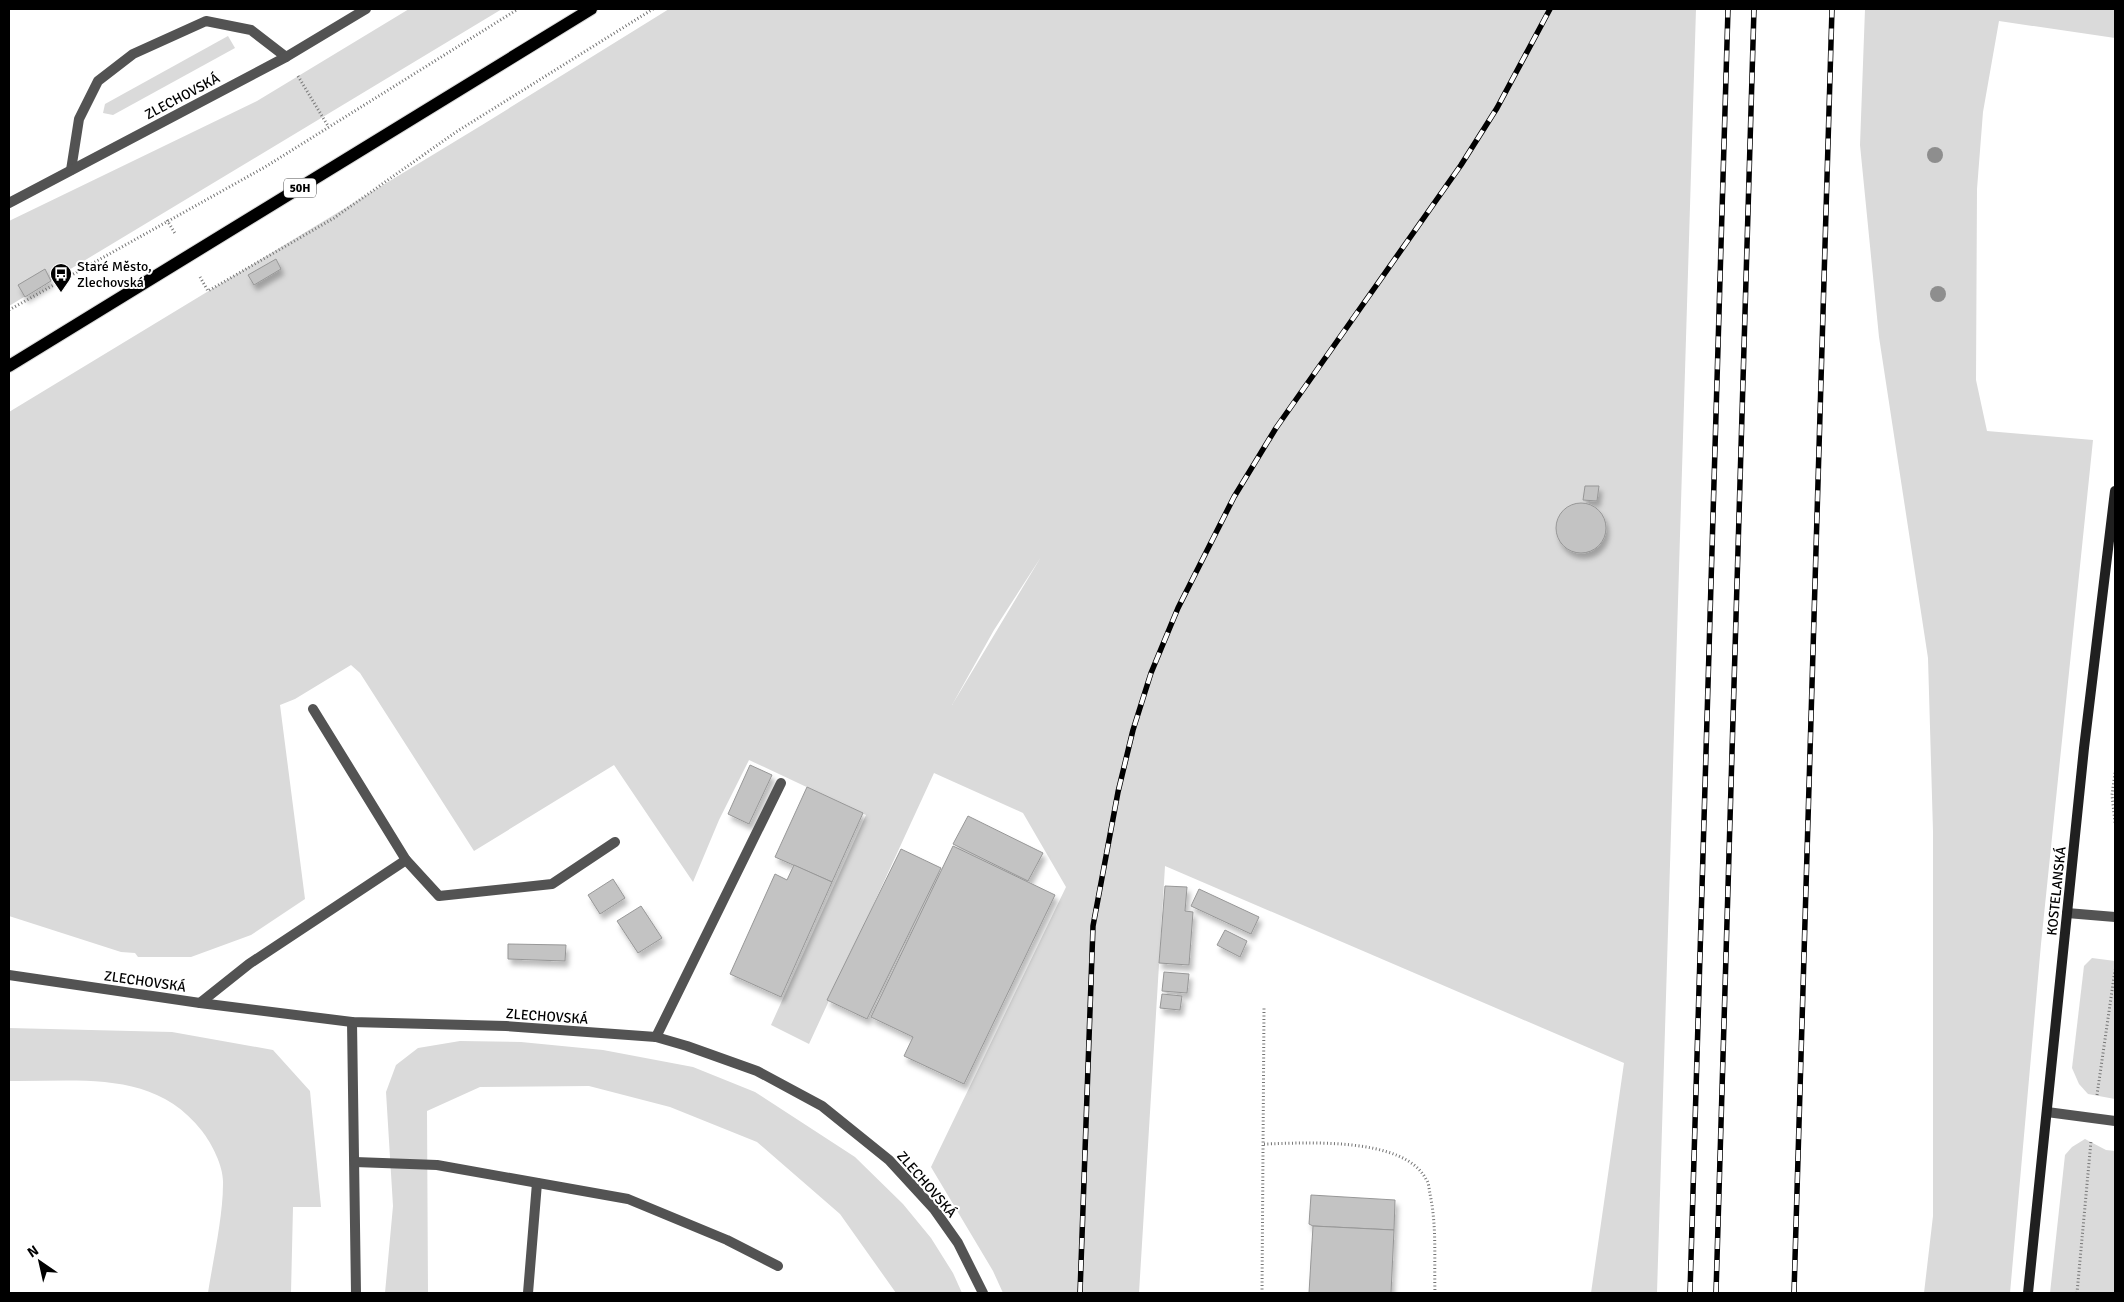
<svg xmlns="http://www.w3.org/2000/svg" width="2124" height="1302" font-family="Signika,sans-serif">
<defs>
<filter id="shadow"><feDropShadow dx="3" dy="5.5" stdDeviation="2.5" flood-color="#0004"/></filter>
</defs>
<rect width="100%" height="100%" fill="#fff"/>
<g fill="#dadada" fill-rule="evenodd">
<path d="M409 9H502L9 306V221L257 101Z"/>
<path d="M669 9H1696L1657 1293H1591L1624 1063 1165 866 1139 1293H1003L993 1271 931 1167 1066 887 1023 813 934 773 809 1044 771 1025 866 815 749 760 719 820 693 882 614 765 474 851 360 673 351 665 295 699 280 705 305 899 251 935 191 957H138L135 953 121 952 9 916V412L482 125ZM1041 557 952 705 994 630Z"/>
<path d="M1865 9H2115V38L1999 21 1983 112 1977 189 1976 380 1987 431 2093 440 2041 944 2010 1293H1924L1933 1216V831L1928 658 1879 337 1860 145Z"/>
<path d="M228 36 235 48 113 115 103 113 105 104Z"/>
<path d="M2092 958 2115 961V1099L2088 1094 2079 1084 2072 1068 2084 966Z"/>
<path d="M9 1028 172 1032 273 1050 310 1091 321 1207H293L291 1293H208C213 1260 223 1217 223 1184 224 1167 212 1144 202 1131 154 1069 79 1082 9 1081Z"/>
<path d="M460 1041 521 1042 603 1050 693 1067 755 1092 855 1157 903 1204 931 1238 953 1273 962 1293H896L840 1214 757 1142 670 1107 589 1086 480 1087 427 1111 428 1293H385L393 1206 386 1092 396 1065 418 1048Z"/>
<path d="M2085 1139 2106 1150 2115 1151V1293H2050L2065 1155 2072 1147Z"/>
</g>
<g fill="#c3c3c3" stroke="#979797" filter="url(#shadow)">
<path d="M276 259 281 269 254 285 248 275Z"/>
<path d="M45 269 51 281 25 297 18 285Z"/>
<path d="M1585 486H1599L1597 501 1583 500Z"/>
<circle cx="1581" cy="528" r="25"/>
<path d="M750 765 772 775 749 824 728 814Z"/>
<path d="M807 787 863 813 832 882 775 857Z"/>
<path d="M968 816 1043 853 1028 881 953 844Z"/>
<path d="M953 846 1055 895 964 1084 904 1056 913 1037 871 1017Z"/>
<path d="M901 849 941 868 867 1019 827 1000Z"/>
<path d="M794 865 832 882 781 997 730 974 775 874 787 880Z"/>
<path d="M613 879 625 898 600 914 588 895Z"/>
<path d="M1165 886 1187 887 1185 911 1193 912 1189 965 1159 963Z"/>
<path d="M1199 889 1259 917 1251 934 1191 906Z"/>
<path d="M641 906 662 938 638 953 617 921Z"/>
<path d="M1225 930 1247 941 1240 957 1217 945Z"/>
<path d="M508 944 566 945 565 961 508 959Z"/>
<path d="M1164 972 1189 974 1187 993 1162 991Z"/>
<path d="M1162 994 1182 996 1180 1010 1160 1008Z"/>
<path d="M1311 1195 1395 1200 1394 1230 1313 1226 1309 1224Z"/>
<path d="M1313 1226 1394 1230 1391 1293H1309Z"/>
</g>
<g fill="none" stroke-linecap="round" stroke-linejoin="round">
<g stroke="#dbdbdb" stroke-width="14">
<path id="primary" d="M9 366 591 9"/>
</g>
<g stroke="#757575" stroke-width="3" stroke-dasharray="1 2.5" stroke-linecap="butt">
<path d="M298 76 328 126"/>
<path d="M167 220 176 235"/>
<path d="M200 277 208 291 334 218 456 132 653 9"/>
<path d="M9 310 265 167 518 9"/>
<path d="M2115 773 2112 795 2115 823"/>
<path d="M2097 1095 2115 970"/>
<path d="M1264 1144C1305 1143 1403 1136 1426 1179 1429 1183 1429 1189 1430 1194 1437 1227 1434 1260 1435 1293"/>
<path d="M1262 1293 1264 1008"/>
<path d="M2077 1293 2091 1141"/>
</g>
<g stroke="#535353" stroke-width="10">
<path d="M71 170 79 119 98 81 133 54 206 21 251 30 286 57"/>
<path d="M406 860 439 896 552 884 615 842"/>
<path d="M2067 913 2115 917"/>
<path d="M200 1003 249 964 406 860 313 709"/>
<path d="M352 1022 356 1293"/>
<path d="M656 1037 781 783"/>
<path d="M2047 1112 2115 1121"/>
<path d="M355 1162 437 1165 628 1199 727 1240 778 1266"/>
<path d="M528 1293 537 1183"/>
</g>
<g stroke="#535353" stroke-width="10">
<path d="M9 203 286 57 366 9"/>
<path d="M9 975 200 1003 352 1022 506 1026 656 1037 687 1046 757 1071 822 1106 889 1160 934 1209 958 1243 983 1293"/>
</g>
<path stroke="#202020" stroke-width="10" d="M2028 1293 2084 748 2115 491"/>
<use href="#primary" stroke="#000" stroke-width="12"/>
<g stroke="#000" stroke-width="5.5">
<g id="rail">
<path d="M1080 1293 1093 926 1118 792 1133 730 1151 673 1178 608 1234 497 1276 428 1461 165 1497 108 1550 9"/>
<path d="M1690 1293 1728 9"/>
<path d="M1716 1293 1754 9"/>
<path d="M1794 1293 1832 9"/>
</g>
</g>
<use href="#rail" stroke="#fff" stroke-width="4" stroke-dasharray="11" stroke-linecap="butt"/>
</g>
<g fill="#8e8e8e">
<circle cx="1935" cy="155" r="8"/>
<circle cx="1938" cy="294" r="8"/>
</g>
<defs>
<g id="bus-pin" transform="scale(1.125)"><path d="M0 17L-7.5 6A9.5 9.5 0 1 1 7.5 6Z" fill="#000" stroke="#fff"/><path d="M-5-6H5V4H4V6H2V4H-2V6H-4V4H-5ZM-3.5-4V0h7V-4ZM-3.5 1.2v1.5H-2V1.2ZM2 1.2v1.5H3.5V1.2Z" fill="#fff"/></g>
</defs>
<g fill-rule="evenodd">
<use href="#bus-pin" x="61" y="274"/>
</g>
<g text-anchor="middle" stroke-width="4" stroke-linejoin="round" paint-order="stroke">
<rect fill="#fff" stroke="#4c4c4c" stroke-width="1" x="284" y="178.5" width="32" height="19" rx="4"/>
<g font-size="12" font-weight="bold" fill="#000">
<text x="300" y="192">50H</text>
</g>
<g font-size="14" fill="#000" stroke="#fff">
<text transform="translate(182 96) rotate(-28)" y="5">ZLECHOVSKÁ</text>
<text transform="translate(2056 891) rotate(-84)" y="5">KOSTELANSKÁ</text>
<text transform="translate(145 981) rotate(8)" y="5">ZLECHOVSKÁ</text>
<text transform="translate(547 1016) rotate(4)" y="5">ZLECHOVSKÁ</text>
<text transform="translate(927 1184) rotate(49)" y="5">ZLECHOVSKÁ</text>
</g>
<g font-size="14" fill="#000" stroke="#fff" text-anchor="start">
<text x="77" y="271">Staré Město,<tspan x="77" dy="16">Zlechovská</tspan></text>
</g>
</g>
<rect width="2124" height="1302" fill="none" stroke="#000000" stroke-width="20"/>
<g transform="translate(40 1262) rotate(326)" stroke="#ffffff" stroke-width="4" paint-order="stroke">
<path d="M0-4L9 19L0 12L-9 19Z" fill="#000000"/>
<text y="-8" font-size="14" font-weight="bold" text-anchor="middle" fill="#000000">N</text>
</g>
</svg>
